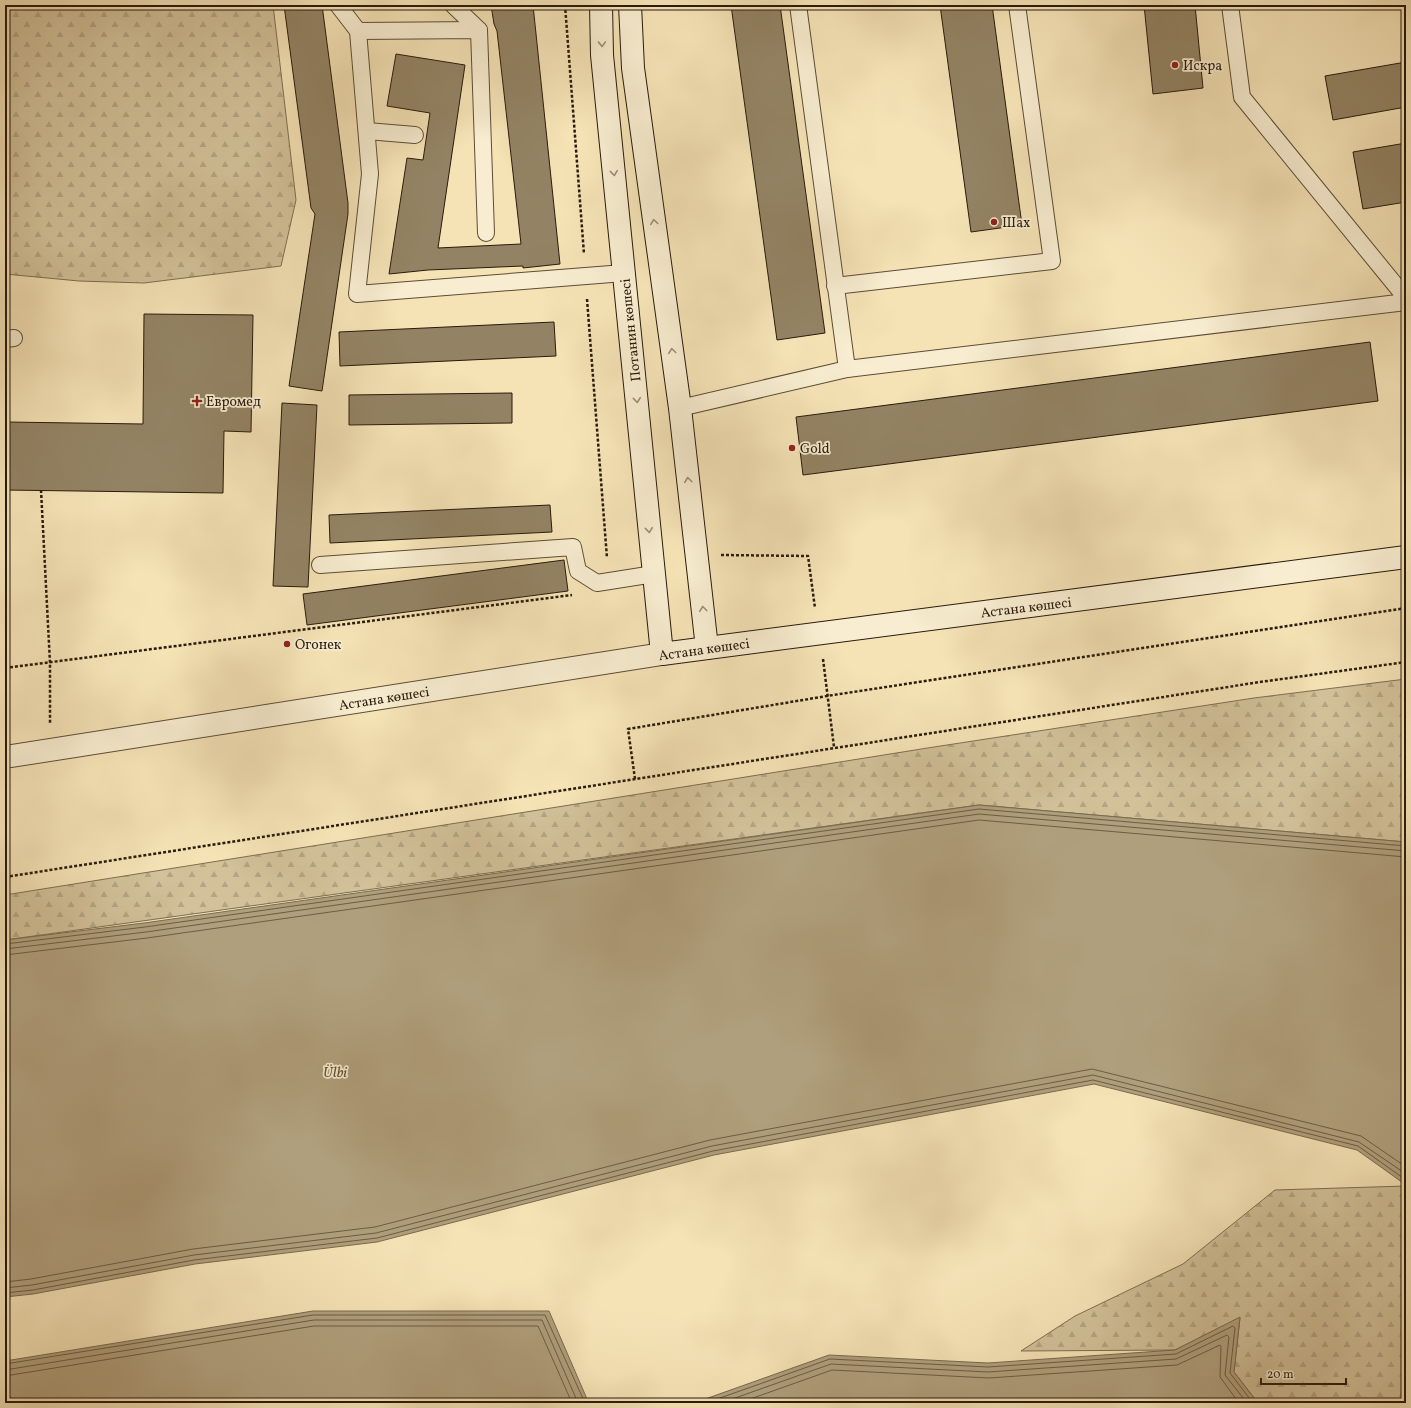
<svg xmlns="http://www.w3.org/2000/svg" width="1411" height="1408" font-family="Vollkorn,serif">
<defs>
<pattern id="forest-firs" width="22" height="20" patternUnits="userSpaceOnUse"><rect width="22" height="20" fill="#d2c199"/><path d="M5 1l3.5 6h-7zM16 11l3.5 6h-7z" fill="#b4a583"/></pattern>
</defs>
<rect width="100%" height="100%" fill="#f5e3b6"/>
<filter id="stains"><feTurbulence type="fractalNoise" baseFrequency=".005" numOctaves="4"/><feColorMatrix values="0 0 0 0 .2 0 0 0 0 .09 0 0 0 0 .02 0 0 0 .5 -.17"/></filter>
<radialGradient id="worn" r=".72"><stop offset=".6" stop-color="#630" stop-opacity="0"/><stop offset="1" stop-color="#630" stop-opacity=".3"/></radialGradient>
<g fill="url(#forest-firs)" stroke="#7e6e52">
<path d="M5 5H273L296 200 281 266 144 283 79 281 5 274Z"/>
<path d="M1406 679V842L979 805 5 940V895L934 747 1254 698Z"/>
<path d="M1406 1186V1403H1258L1234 1372 1240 1318 1175 1350 1021 1351 1075 1316 1183 1264 1275 1190Z"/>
</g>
<g fill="#b09f7c" stroke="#7a6a4f">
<path d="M979 805 1406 842V1185L1357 1150 1094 1084 714 1155 377 1242 195 1264 33 1294 5 1297V940L144 923Z"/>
<path d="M313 1311H549L587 1399 604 1403H5V1361Z"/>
<path d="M1240 1317 1234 1372 1258 1403H694L829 1355 988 1363 1175 1350Z"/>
</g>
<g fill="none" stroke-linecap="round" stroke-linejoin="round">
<g stroke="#6c5d44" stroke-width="1">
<path d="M5 944 145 927 979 809 1406 846"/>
<path d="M5 949 146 932 979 814 1406 851"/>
<path d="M5 955 147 938 979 820 1406 857"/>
<path d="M5 1282 31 1279 193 1249 375 1227 710 1140 1092 1069 1361 1136 1406 1167"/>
<path d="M5 1288 32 1285 194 1255 376 1233 712 1146 1093 1075 1359 1142 1406 1174"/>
<path d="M5 1293 33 1290 194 1260 377 1238 713 1151 1093 1080 1358 1146 1406 1180"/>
<path d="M5 1364 313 1315H545L585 1403"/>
<path d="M5 1370 314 1320H542L578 1403"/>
<path d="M5 1376 314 1326H538L572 1403"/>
<path d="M706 1403 830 1359 988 1367 1176 1354 1233 1326 1235 1328 1230 1373 1253 1403"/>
<path d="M721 1403 831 1364 988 1372 1176 1359 1227 1335 1229 1337 1225 1375 1247 1403"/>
<path d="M739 1403 832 1370 989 1378 1177 1365 1220 1345 1221 1347 1220 1377 1239 1403"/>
</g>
</g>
<g fill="#938364" stroke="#291b0c">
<path d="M284 5H322L348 203V214L322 391 289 386 315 214 311 208Z"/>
<path d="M491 5H533L560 264 523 268V266L428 270 389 274 407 158 423 160 430 113 387 106 396 54 465 65 438 248 521 244 497 31 494 24Z"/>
<path d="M731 5H780L825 333 777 340Z"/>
<path d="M940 5H992L1022 225 971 232Z"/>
<path d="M1144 5H1195L1203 88 1153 94Z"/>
<path d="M1406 62V107L1333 120 1325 76Z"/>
<path d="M1406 143V202L1363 209 1353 152Z"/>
<path d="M144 314 253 315 251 432 224 431 223 493 5 490V380H8L7 422 143 424Z"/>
<path d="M554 322 556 356 340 366 339 332Z"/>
<path d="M1370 342 1378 401 803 475 796 417Z"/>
<path d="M512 393V423L349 425V395Z"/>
<path d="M282 403 317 405 308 587 273 586Z"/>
<path d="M550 505 552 532 330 543 329 515Z"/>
<path d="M564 560 568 591 307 625 303 594Z"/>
</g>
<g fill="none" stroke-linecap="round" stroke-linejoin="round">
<g stroke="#5c4d36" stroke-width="18">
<g id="lane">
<path d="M338 5 358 31 370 174 357 294 624 273"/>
<path d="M453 5 479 30"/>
<path d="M1230 5 1242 97 1406 298"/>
<path d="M358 31 479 30 486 233"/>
<path d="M367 131 415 135"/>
<path d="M835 286 1052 261 1017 5"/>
<path d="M5 339 14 338"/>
<path d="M847 369 1406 302"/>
<path d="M680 408 847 369 798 5"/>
<path d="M320 565 573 547 578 571 597 583 654 574"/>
</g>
</g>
<g stroke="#5c4d36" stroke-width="24">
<path id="street" d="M5 757 662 654"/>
</g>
<g stroke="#291b0c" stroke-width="24">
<g id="secondary">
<path d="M601 5 602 55 662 654 1406 557"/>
<path d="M630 5 633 68 680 408 707 648"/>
</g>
</g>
<g stroke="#291b0c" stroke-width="2.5" stroke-dasharray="3 2" stroke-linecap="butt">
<path d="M565 5 584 254"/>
<path d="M587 299 607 558"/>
<path d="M41 490 50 663V724"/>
<path d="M721 555 808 556 815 608"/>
<path d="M823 659 834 747"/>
<path d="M5 668 572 595"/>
<path d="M635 779 628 729 827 696 1406 608"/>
<path d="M5 877 1260 682 1406 662"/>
</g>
<use href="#lane" stroke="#f8edd0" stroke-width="16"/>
<use href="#street" stroke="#f8edd0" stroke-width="22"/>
<use href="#secondary" stroke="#f8edd0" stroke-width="22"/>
</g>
<defs><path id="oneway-chevron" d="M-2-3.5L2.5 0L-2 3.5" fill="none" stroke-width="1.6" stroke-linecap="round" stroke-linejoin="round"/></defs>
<g stroke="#9b8e78">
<use href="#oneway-chevron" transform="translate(602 44) rotate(88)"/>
<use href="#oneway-chevron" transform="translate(614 173) rotate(84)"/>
<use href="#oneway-chevron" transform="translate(654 222) rotate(-98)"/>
<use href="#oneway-chevron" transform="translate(672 351) rotate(-98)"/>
<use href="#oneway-chevron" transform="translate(637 400) rotate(84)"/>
<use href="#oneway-chevron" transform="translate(688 480) rotate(-97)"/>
<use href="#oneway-chevron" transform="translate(649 530) rotate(84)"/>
<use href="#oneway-chevron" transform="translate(703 609) rotate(-97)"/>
</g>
<g fill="#8f2418" stroke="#f8edd0" stroke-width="1.5">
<circle cx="1175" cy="65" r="4"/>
<circle cx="994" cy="222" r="4"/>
<path d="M195 395h4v4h4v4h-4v4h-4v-4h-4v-4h4z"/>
<circle cx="792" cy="448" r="4"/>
<circle cx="287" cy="644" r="4"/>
</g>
<g text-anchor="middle" stroke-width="3.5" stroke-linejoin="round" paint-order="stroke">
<g font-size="14" fill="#291b0c" stroke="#f8edd0" text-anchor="start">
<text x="1183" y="70">Искра</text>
<text x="1002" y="227">Шах</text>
<text x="206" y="406">Евромед</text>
<text x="800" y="453">Gold</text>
<text x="295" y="649">Огонек</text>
</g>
<g font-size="14" fill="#291b0c" stroke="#f8edd0">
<text transform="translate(630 330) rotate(-96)" y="5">Потанин көшесі</text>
<text transform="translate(1026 607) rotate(-7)" y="5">Астана көшесі</text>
<text transform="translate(704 649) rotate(-8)" y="5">Астана көшесі</text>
<text transform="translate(384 698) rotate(-9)" y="5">Астана көшесі</text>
</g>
<g font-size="15" font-style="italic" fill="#5f5039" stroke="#f8edd0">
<text x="335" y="1077">Ülbi</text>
</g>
</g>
<rect width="1411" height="1408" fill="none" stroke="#f5e3b6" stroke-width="20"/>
<rect x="6" y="6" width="1399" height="1396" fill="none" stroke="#291b0c" stroke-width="2"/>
<rect x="10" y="10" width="1391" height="1388" fill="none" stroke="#291b0c"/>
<path d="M1261 1378v6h85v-6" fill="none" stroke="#291b0c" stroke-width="2"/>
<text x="1267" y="1378" font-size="12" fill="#291b0c" stroke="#f8edd0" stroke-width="3" paint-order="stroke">20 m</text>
<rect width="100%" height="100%" filter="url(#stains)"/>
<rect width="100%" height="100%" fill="url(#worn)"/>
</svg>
